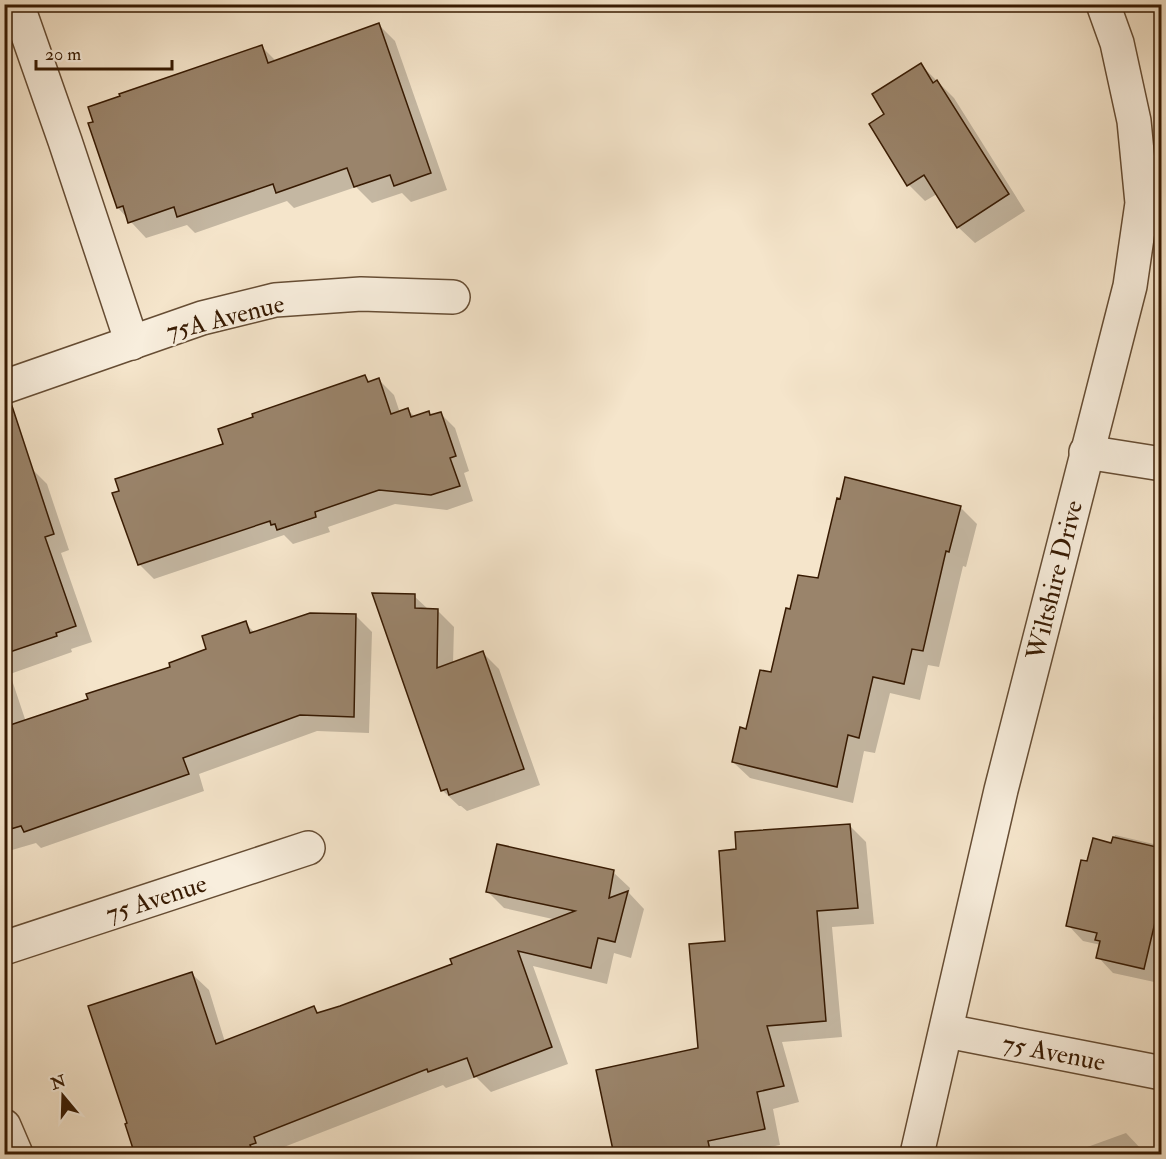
<svg xmlns="http://www.w3.org/2000/svg" width="1166" height="1159" font-family="'IM FELL Double Pica',serif">
<rect width="100%" height="100%" fill="#f5e5cb"/>
<filter id="stains"><feTurbulence type="fractalNoise" baseFrequency=".00333" numOctaves="4"/><feColorMatrix values="0 0 0 0 .2 0 0 0 0 .09 0 0 0 0 .02 0 0 0 .5 -.17"/></filter>
<radialGradient id="worn" r=".72"><stop offset=".6" stop-color="#630" stop-opacity="0"/><stop offset="1" stop-color="#630" stop-opacity=".3"/></radialGradient>
<g fill="#0003">
<path d="M379 25 395 41 447 190 411 202 402 193 372 203 356 187 294 208 287 201 195 233 187 225 146 238 118 208 262 47 277 62Z"/>
<path d="M921 65 954 98 1025 211 975 243 958 227 937 194 925 201 909 185 871 124 886 115Z"/>
<path d="M4 271 9 286 4 287Z"/>
<path d="M365 377 371 383 379 380 394 395 400 413 408 410 415 417 428 413 432 416 440 413 455 428 469 471 464 473 473 501 447 510 395 504 328 527 330 532 293 544 284 535 154 579 139 564 225 444Z"/>
<path d="M31 468 47 484 69 550 61 553 92 642 71 649 72 652 10 674 26 722 172 668 208 650 245 623 255 633 355 615 372 632 369 733 317 731 199 774 204 791 41 848 36 843 12 850 4 843V470Z"/>
<path d="M960 507 977 524 966 567 963 566 939 667 928 665 920 700 890 693 875 753 864 751 853 803 750 778 733 762 772 674 792 610 819 580Z"/>
<path d="M374 594 414 596 429 610H437L454 627 453 664 483 653 499 669 540 785 467 811 461 806H459L442 790Z"/>
<path d="M1159 676H1162V728L1153 719Z"/>
<path d="M849 825 866 842 874 924 832 927 842 1037 782 1042 799 1102 773 1109 780 1145 738 1154H616L700 1049 726 942 738 850Z"/>
<path d="M1115 835 1162 846V974L1159 983 1113 973 1098 957 1101 945 1083 941 1068 925 1088 863 1113 845Z"/>
<path d="M613 872 630 888 629 893 644 909 631 958 614 953 607 984 533 966 568 1064 491 1092 476 1077 446 1088 443 1085 284 1147 286 1154H136L192 974 209 990 225 1042 314 1008 320 1014 454 965 557 920 504 908 487 891Z"/>
<path d="M1126 1133 1142 1150 1144 1154H1068Z"/>
</g>
<g fill="#9a846b" stroke="#371a02" stroke-width="1.5">
<path d="M379 23 431 173 394 186 390 175 354 187 347 168 276 193 273 184 177 217 174 207 128 223 123 206 117 208 88 123 93 122 88 107 120 96 119 94 262 45 268 63Z"/>
<path d="M921 63 933 83 937 80 1009 194 957 228 924 175 907 186 869 124 884 114 872 94Z"/>
<path d="M365 375 368 382 379 378 391 414 408 408 411 417 429 411 430 415 441 412 456 456 450 458 460 486 431 495 379 490 315 512 316 517 277 530 275 524 271 525 270 521 138 565 112 493 119 491 115 479 223 444 218 429 253 417 252 414Z"/>
<path d="M12 406 54 534 45 537 76 626 56 633 57 636 4 654V407Z"/>
<path d="M845 477 961 506 949 552 946 551 923 651 912 649 904 684 873 677 859 738 848 735 837 787 732 762 740 727 746 729 760 670 771 672 786 608 790 609 798 575 818 578 837 498 840 499Z"/>
<path d="M372 593 415 594V608L438 609 437 668 483 651 524 769 449 795 447 789 441 791Z"/>
<path d="M310 613 356 614 354 717 300 715 183 758 189 774 24 832 21 826 4 831V727L88 699 86 694 170 667 169 663 206 649 202 636 246 621 250 633Z"/>
<path d="M850 824 858 908 817 911 826 1021 767 1026 784 1086 757 1092 765 1129 708 1141 711 1155H614L596 1070 698 1048 689 944 725 941 719 851 736 849 735 832Z"/>
<path d="M1113 837 1161 848V897L1144 969 1096 958 1100 941 1095 940 1097 933 1066 926 1081 860 1087 861 1093 838 1111 843Z"/>
<path d="M497 844 614 870 609 898 628 891 615 942 598 938 591 968 518 951 552 1047 474 1077 467 1058 428 1072 427 1069 254 1137 256 1143 250 1145 254 1155H135L125 1124 127 1123 88 1006 192 972 216 1044 314 1006 317 1013 340 1006 452 964 450 959 575 911 486 892Z"/>
</g>
<g fill="none" stroke-linecap="round" stroke-linejoin="round">
<g stroke="#664d34" stroke-width="36">
<g id="minor">
<path d="M17 4 65 141 132 343"/>
<path d="M4 387 202 318 275 300 361 294 453 297"/>
<path d="M1086 452 1162 464"/>
<path d="M4 948 308 848"/>
<path d="M947 1031 1162 1073"/>
<path d="M4 1126 16 1154"/>
<path d="M917 1154 1001 790 1130 286 1142 203 1134 121 1117 43 1103 4"/>
</g>
</g>
<use href="#minor" stroke="#f8eedd" stroke-width="33"/>
</g>
<g text-anchor="middle" stroke-width="5" stroke-linejoin="round" paint-order="stroke">
<g font-size="26" fill="#371a02" stroke="#f8eedd">
<text transform="translate(225 317) rotate(-14)" y="9">75A Avenue</text>
<text transform="translate(1054 580) rotate(-76)" y="9">Wiltshire Drive</text>
<text transform="translate(156 898) rotate(-18)" y="9">75 Avenue</text>
<text transform="translate(1054 1052) rotate(11)" y="9">75 Avenue</text>
</g>
</g>
<rect width="1166" height="1159" fill="none" stroke="#f5e5cb" stroke-width="24"/>
<rect x="6" y="6" width="1154" height="1147" fill="none" stroke="#371a02" stroke-width="3"/>
<rect x="12" y="12" width="1142" height="1135" fill="none" stroke="#371a02" stroke-width="1.5"/>
<g transform="translate(63 1096) rotate(341)" stroke="#f8eedd" stroke-width="4.5" paint-order="stroke">
<path d="M0-4.5L10 22L0 15L-10 22Z" fill="#371a02"/>
<text y="-9" font-size="16" font-weight="bold" text-anchor="middle" fill="#371a02">N</text>
</g>
<path d="M36 60v9h136v-9" fill="none" stroke="#371a02" stroke-width="3"/>
<text x="45" y="60" font-size="18" fill="#371a02" stroke="#f8eedd" stroke-width="4.5" paint-order="stroke">20 m</text>
<rect width="100%" height="100%" filter="url(#stains)"/>
<rect width="100%" height="100%" fill="url(#worn)"/>
</svg>
